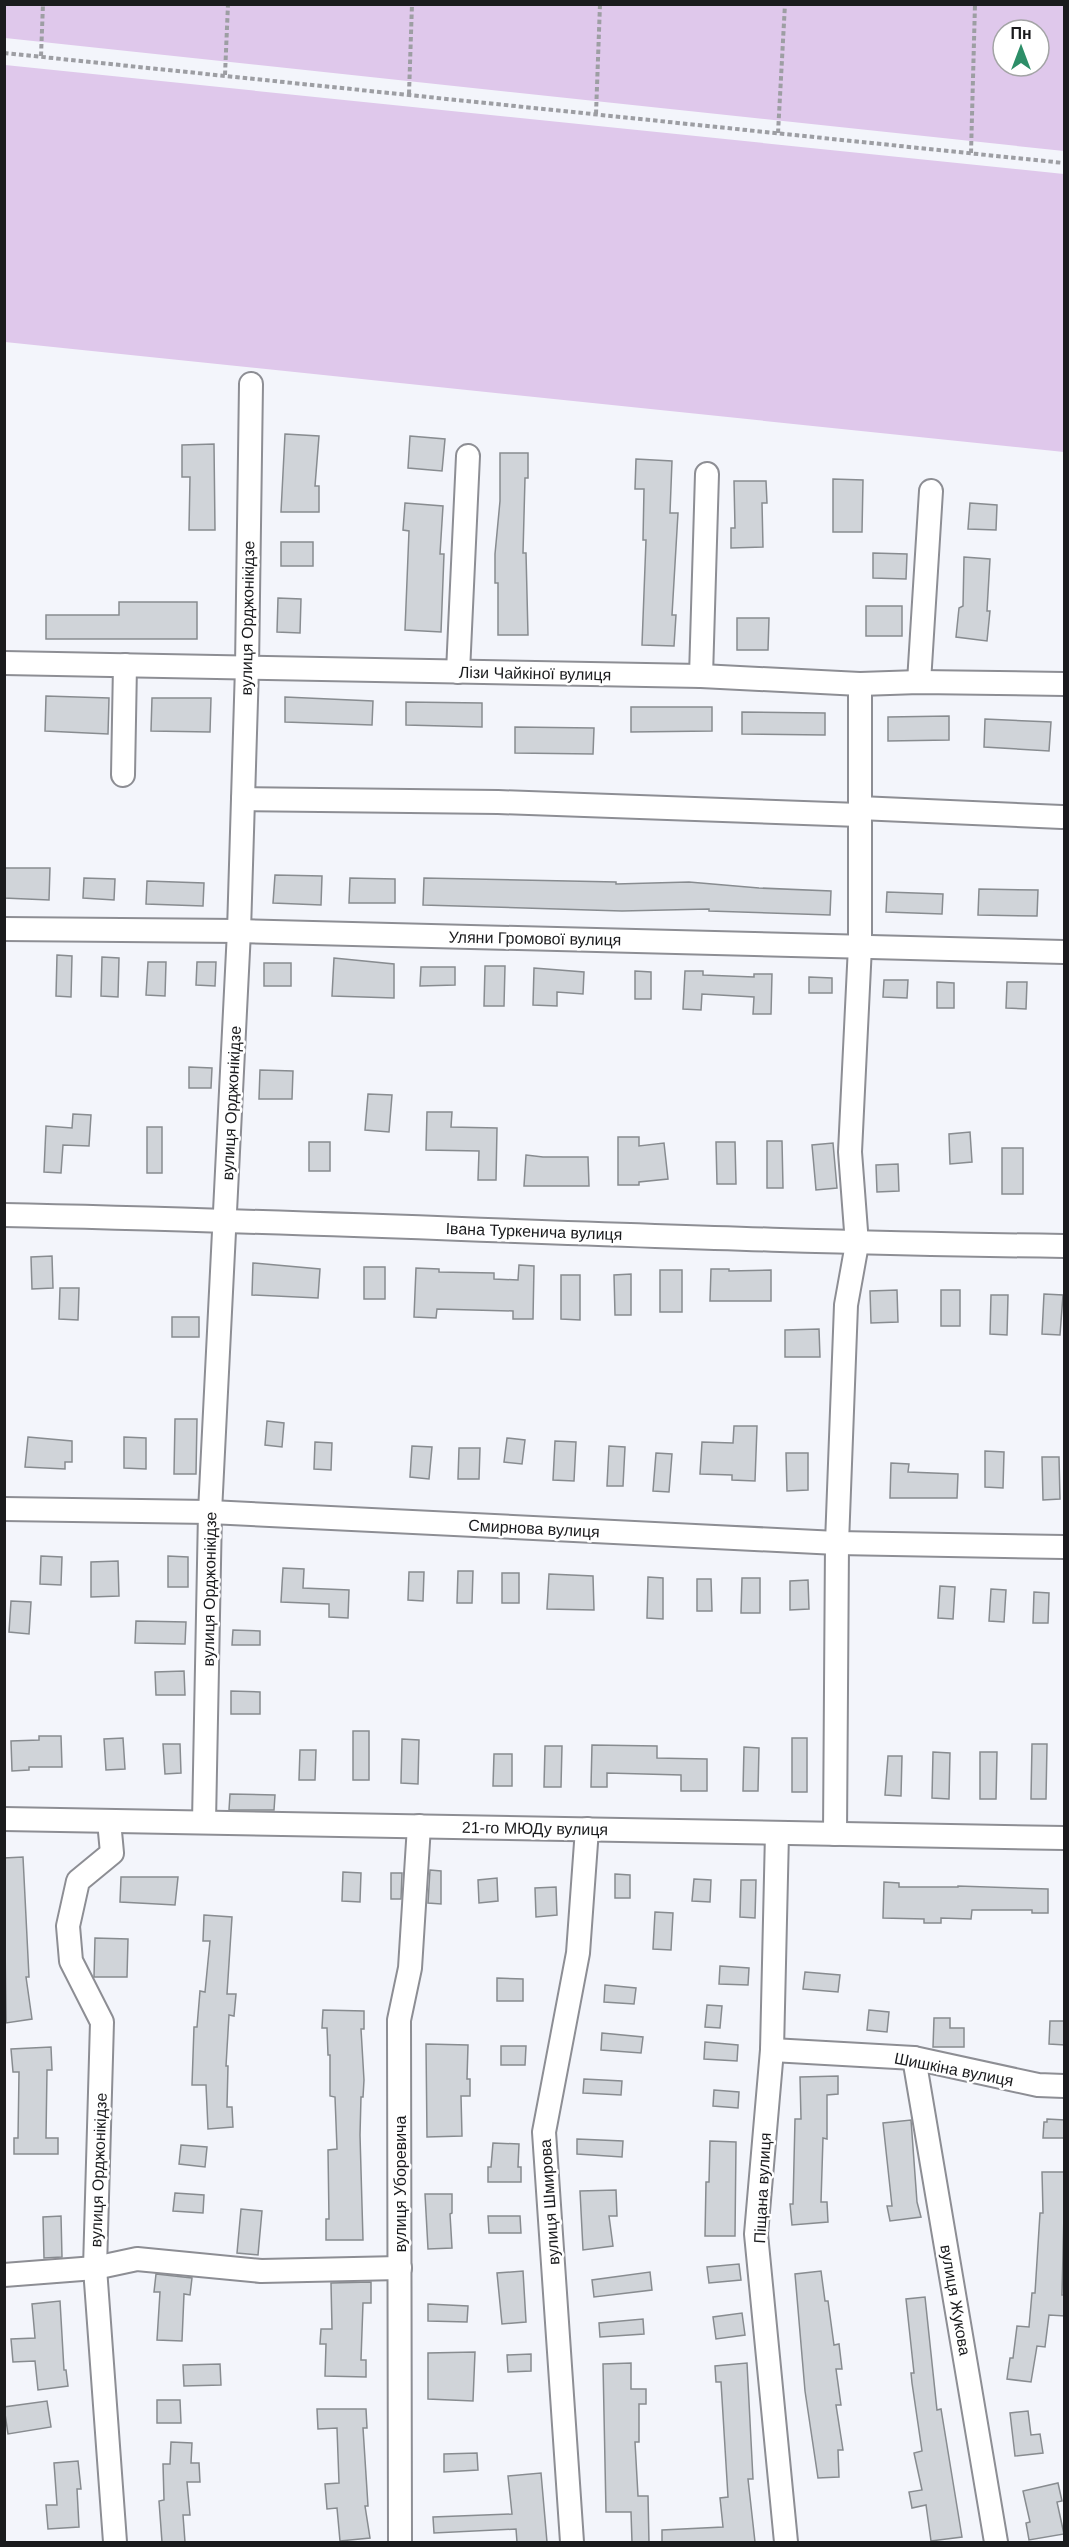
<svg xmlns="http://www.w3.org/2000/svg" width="1069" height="2547" font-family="Helvetica,sans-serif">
<rect width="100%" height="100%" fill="#f3f5fb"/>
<g fill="#dfc8eb" fill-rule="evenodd">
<path d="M5 4 1064 5V151L5 38ZM1003 30H1039V66H1003Z"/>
<path d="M5 65 1064 174V452L5 342Z"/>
</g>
<g fill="#d0d4d9" stroke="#888c90" stroke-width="1.5">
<path d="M285 434 319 436 315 486H319V512H281Z"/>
<path d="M410 436 445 439 442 471 408 468Z"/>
<path d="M214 444 215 530H189L190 477H182V445Z"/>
<path d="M500 453H528V478H525L523 553H526L528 635H498V583H495V554L500 501Z"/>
<path d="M636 459 672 461 670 513H678L672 615H676L674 646 642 645 646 540H643L644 489H635Z"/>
<path d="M833 479 863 480 862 532H833Z"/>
<path d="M734 481H766L767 503H762L763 547 731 548V528H735Z"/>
<path d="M405 503 443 506 440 554H444L441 632 405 630 409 531 403 530Z"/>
<path d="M970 503 997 505 996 530 968 529Z"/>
<rect x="281" y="542" width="32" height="24"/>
<path d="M873 553 907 554 906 579 873 578Z"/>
<path d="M964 557 990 559 987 611H990L987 641 956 637 959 608 963 606Z"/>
<path d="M278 598 301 599 300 633 277 632Z"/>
<path d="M119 602H197V639H46V615H119Z"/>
<rect x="866" y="606" width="36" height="30"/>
<path d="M737 618H769L768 650H737Z"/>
<path d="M46 696 109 698 108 734 45 731Z"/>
<path d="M285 697 373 701 372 725 285 722Z"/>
<path d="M152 698H211L210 732 151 731Z"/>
<path d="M406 702 482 703V727L406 725Z"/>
<path d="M631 707H712V731L631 732Z"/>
<path d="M742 712 825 713V735L742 734Z"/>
<path d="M949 716V740L888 741V717Z"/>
<path d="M985 719 1051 722 1049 751 984 747Z"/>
<path d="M515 727 594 728 593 754 515 753Z"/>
<path d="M4 868H50L49 900 4 898Z"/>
<path d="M275 875 322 876 321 905 273 903Z"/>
<path d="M84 878 115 879 114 900 83 898Z"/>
<path d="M350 878 395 879V903H349Z"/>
<path d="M424 878 616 882V884L689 882 759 888 831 891 830 915 709 911V909L622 911 423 905Z"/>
<path d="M147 881 204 883 203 906 146 904Z"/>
<path d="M979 889 1038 890 1037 916 978 915Z"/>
<path d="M887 892 943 894 942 914 886 912Z"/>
<path d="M57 955 72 956 71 997 56 996Z"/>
<path d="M102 957 119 958 118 997 101 996Z"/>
<path d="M334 958 394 964V998L332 996Z"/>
<path d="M148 962H166L165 996 146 995Z"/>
<path d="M197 962H216L215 986 196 985Z"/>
<rect x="264" y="963" width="27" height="23"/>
<path d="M485 966H505L504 1006H484Z"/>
<path d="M421 967H455V985L420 986Z"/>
<path d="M534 968 584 972 583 994 557 992V1006L533 1005Z"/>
<path d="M635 971 651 972V999H635Z"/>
<path d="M685 971H703V975L754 977V974H772L771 1014H753L754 997 702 994 701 1010 683 1009Z"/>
<path d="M809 977 832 978V993H809Z"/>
<path d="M884 980H908L907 998 883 997Z"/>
<path d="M937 982 954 983V1008H937Z"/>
<path d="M1007 982H1027L1026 1009 1006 1008Z"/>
<path d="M189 1067 212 1068 211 1088H189Z"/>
<path d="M260 1070 293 1071 292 1099H259Z"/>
<path d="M368 1094 392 1095 389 1132 365 1130Z"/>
<path d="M427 1112H452L451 1127 497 1128 496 1180H478L479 1151 426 1150Z"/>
<path d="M73 1114 91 1115 89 1146 63 1145 61 1173 44 1172 46 1126 72 1128Z"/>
<rect x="147" y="1127" width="15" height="46"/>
<path d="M970 1132 972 1162 950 1164 949 1134Z"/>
<path d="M618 1137H639V1146L664 1143 668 1179 639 1182V1185H618Z"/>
<path d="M767 1141H782L783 1188H767Z"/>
<rect x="309" y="1142" width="21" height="29"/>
<path d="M716 1142H735L736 1184H717Z"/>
<path d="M833 1143 837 1188 816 1190 812 1145Z"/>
<rect x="1002" y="1148" width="21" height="46"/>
<path d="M526 1155 543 1157H588L589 1186H524Z"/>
<path d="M898 1164 899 1191 877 1192 876 1165Z"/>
<path d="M52 1256 53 1288 32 1289 31 1257Z"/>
<path d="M253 1263 320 1269 318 1298 252 1295Z"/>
<path d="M519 1265 534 1266 533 1319H513V1311L437 1309 436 1318 414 1317 416 1268 439 1269V1272L494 1273V1279L518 1280Z"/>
<rect x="364" y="1267" width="21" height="32"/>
<path d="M711 1269H729V1271L771 1270V1301H710Z"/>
<rect x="660" y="1270" width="22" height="42"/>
<path d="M631 1274V1315H615L614 1275Z"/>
<path d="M561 1275H580V1320L561 1319Z"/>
<path d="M60 1288H79L78 1320 59 1319Z"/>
<path d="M897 1290 898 1322 871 1323 870 1291Z"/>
<rect x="941" y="1290" width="19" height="36"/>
<path d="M1044 1294 1063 1295 1060 1335 1042 1334Z"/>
<path d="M991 1295H1008L1007 1335 990 1334Z"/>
<rect x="172" y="1317" width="27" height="20"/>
<path d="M819 1329 820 1357H785V1330Z"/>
<path d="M175 1419H197L196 1474H174Z"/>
<path d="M267 1421 284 1423 282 1447 265 1445Z"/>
<path d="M734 1426H757L755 1481 732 1480V1475L700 1474 702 1442 733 1443Z"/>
<path d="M28 1437 72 1441V1462H65V1469L25 1467Z"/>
<path d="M124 1437 146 1438V1469L124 1468Z"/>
<path d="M507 1438 525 1440 522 1464 504 1462Z"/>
<path d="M555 1441 576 1442 574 1481 553 1480Z"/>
<path d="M315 1442 332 1443 331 1470 314 1469Z"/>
<path d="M412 1446 432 1447 429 1479 410 1477Z"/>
<path d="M609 1446 625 1447 623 1486H607Z"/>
<path d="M459 1448H480L479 1479H458Z"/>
<path d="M985 1451 1004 1452 1003 1488 985 1487Z"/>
<path d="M656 1453 672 1454 669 1492 653 1491Z"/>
<path d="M786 1453H808V1490L787 1491Z"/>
<path d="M1042 1457H1059L1060 1499 1043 1500Z"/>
<path d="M891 1463 909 1464 908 1472 958 1474 957 1498H890Z"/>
<path d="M41 1556 62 1557 61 1585 40 1584Z"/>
<path d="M168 1556 188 1557V1587H168Z"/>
<path d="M118 1561 119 1596 91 1597V1562Z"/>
<path d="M283 1568 304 1569 303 1588 349 1590 348 1618 329 1617V1604L281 1602Z"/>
<path d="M458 1571H473L472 1603H457Z"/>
<path d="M409 1572H424L423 1601 408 1600Z"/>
<rect x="502" y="1573" width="17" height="30"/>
<path d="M549 1574 593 1576 594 1610 547 1609Z"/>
<path d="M648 1577 663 1578V1619L647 1618Z"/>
<path d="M742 1578H760V1613H741Z"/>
<path d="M697 1579H711L712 1611H697Z"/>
<path d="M808 1580 809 1609 790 1610V1581Z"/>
<path d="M940 1586 955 1587 953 1619 938 1618Z"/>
<path d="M991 1589 1006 1590 1004 1622 989 1621Z"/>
<path d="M1034 1592 1049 1593 1048 1623H1033Z"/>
<path d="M11 1601 31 1602 29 1634 9 1632Z"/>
<path d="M136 1621 186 1622 185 1644 135 1643Z"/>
<path d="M233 1630 260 1631V1645H232Z"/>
<path d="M184 1671 185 1695H156L155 1672Z"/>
<path d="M231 1691 260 1692V1714H231Z"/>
<rect x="353" y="1731" width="16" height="49"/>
<path d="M39 1736H61L62 1767H29V1770L12 1771 11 1741 39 1740Z"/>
<path d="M123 1738 125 1769 106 1770 104 1739Z"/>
<rect x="792" y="1738" width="15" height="54"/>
<path d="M402 1739 419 1740 418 1784 401 1783Z"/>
<path d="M163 1744H180L181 1773 165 1774Z"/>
<path d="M1032 1744H1047L1046 1799H1031Z"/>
<path d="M592 1745 657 1746V1758L707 1759V1791H681V1775L607 1773V1787H591Z"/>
<path d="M545 1746H562L561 1787H544Z"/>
<path d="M744 1747 759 1748 758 1791H743Z"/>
<path d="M300 1750H316L315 1780H299Z"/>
<path d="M933 1752 950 1753 949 1799 932 1798Z"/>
<path d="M980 1752H997L996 1799H980Z"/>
<path d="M494 1754H512V1786H493Z"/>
<path d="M888 1756H902L901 1796 885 1795Z"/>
<path d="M230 1794 275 1795 274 1810H229Z"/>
<path d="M23 1857 29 1977H26L32 2019 6 2023 4 1858Z"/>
<path d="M430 1870 441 1871V1904L428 1903Z"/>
<path d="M343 1872 361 1873 360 1902 342 1901Z"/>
<path d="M391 1873H402L401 1899H391Z"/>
<path d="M615 1874 630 1875V1898H615Z"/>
<path d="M121 1877H178L175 1905 120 1902Z"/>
<path d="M497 1878 498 1901 479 1903 478 1880Z"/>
<path d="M694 1879 711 1880 710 1902 692 1901Z"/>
<path d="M741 1880H756L755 1918 740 1917Z"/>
<path d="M884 1882 899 1883V1887H958V1886L1048 1889V1913H1032V1910H972L971 1919 941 1918V1923H924V1919L883 1918Z"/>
<path d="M556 1887 557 1915 536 1917 535 1888Z"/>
<path d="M655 1912 673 1913 671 1950 653 1949Z"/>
<path d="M204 1915 232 1917 227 1994H236L234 2016 229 2015 226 2066H228L227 2107H232L233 2127 208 2129 206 2085H192L194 2027H197L200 1991 205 1992 210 1941H203Z"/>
<path d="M95 1938 128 1939 127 1977H94Z"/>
<path d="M720 1966 749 1968 748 1985 719 1984Z"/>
<path d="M805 1972 840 1975 838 1992 803 1989Z"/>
<path d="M497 1978 523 1979V2001H497Z"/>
<path d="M605 1985 636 1988 634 2004 604 2002Z"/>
<path d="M707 2005 722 2006 720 2028 705 2027Z"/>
<path d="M323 2010 364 2011V2029H361L364 2080 363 2097H361L360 2135 363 2240H326V2219H329L328 2150 337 2149 335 2097 330 2096V2055H328L327 2028H322Z"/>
<path d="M869 2010 889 2012 887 2032 867 2030Z"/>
<path d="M934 2018H950V2028H964V2047H933Z"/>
<path d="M1050 2021H1065V2045L1049 2044Z"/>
<path d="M602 2033 643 2037 641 2053 601 2050Z"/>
<path d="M705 2042 738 2045 737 2061 704 2059Z"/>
<path d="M426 2044 468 2045 467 2079H470V2096H461L462 2136 427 2137Z"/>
<path d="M501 2046H526L525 2065H501Z"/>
<path d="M51 2047 52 2070H47L46 2138H58V2154H14V2138H18L19 2072H13L11 2049Z"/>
<path d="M838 2076V2094L827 2095V2139L823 2138 821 2202H827L828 2222 792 2225 790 2204H793L795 2119H801L800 2077Z"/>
<path d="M584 2079 622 2081 621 2095 583 2093Z"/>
<path d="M714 2090 739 2092 738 2108 713 2106Z"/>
<path d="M1047 2119 1065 2120V2138H1043L1044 2122H1047Z"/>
<path d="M911 2120 917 2202 921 2217 890 2221 887 2206H892L883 2123Z"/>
<path d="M577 2139 623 2141 622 2157 577 2154Z"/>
<path d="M710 2141 736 2142 735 2236H705L706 2182H709Z"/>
<path d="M493 2143 519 2144 518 2167H521V2182H488V2167H491Z"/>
<path d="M181 2145 207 2147 205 2167 179 2164Z"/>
<path d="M1042 2172H1065L1062 2295H1065V2316L1049 2315 1045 2347 1037 2346 1031 2382 1007 2379 1010 2358H1013L1017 2326 1029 2327 1032 2293H1035L1040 2213H1043Z"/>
<path d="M616 2190 617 2216H609L613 2246 583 2250 580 2191Z"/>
<path d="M175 2193 204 2195 203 2213 173 2211Z"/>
<path d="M425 2194H452V2213L450 2214 452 2248 428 2249Z"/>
<path d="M241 2209 262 2211 258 2255 237 2253Z"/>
<path d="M61 2216 62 2257 44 2258 43 2217Z"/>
<path d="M488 2216H520L521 2233H489Z"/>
<path d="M739 2264 741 2280 709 2283 707 2267Z"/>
<path d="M523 2271 526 2322 502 2324 497 2273Z"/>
<path d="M821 2271 825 2301H828L834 2345 839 2344 842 2369H836L841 2405H836L843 2450H838L839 2477 818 2478 805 2391 795 2274Z"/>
<path d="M650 2272 652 2290 594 2297 592 2280Z"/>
<path d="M156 2274 192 2278 190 2295 184 2294 182 2341 157 2340 160 2292H154Z"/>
<path d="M371 2282V2303H363L361 2360H366V2377L325 2376 326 2344H320L321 2329H332L331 2283Z"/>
<path d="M925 2297 937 2410 941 2409 962 2537 931 2541 926 2505 912 2508 909 2492 922 2490 914 2453 922 2451 912 2383 911 2373H914L906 2299Z"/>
<path d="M60 2301 64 2370H66L68 2386 38 2390 35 2361 13 2362 11 2339 35 2338 32 2304Z"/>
<path d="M428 2304 468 2306 467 2322 428 2321Z"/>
<path d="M742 2313 745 2335 716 2339 713 2317Z"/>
<path d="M643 2319 644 2334 600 2337 599 2323Z"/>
<path d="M475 2352 473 2401 428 2399V2353Z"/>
<path d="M531 2354V2371L508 2372 507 2355Z"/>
<path d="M631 2363V2389H646V2404H639V2442H635L638 2496H648L649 2542H632L631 2512H606L603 2364Z"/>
<path d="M747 2363 753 2479H748L755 2542H662V2530L723 2527 720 2498 728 2497 721 2382H716L715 2366Z"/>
<path d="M220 2364 221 2385 184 2386 183 2365Z"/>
<path d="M157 2400H180L181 2423H157Z"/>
<path d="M47 2401 51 2427 8 2434 4 2407Z"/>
<path d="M317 2409H366L367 2428H363L368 2506H365L370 2538 340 2541 337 2508 327 2509 325 2484 339 2483 337 2428 318 2429Z"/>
<path d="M1028 2411 1031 2435 1040 2434 1043 2453 1015 2456 1010 2413Z"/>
<path d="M171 2442 192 2443 191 2463H199L200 2482H187L190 2515H183L185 2542H162L159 2501 164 2500 163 2464H170Z"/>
<path d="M477 2453 478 2470 444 2472V2454Z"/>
<path d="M78 2461 81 2489H77L79 2527 48 2529 46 2505H57L54 2463Z"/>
<path d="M541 2473 547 2542H517L516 2529 434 2533 433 2517 512 2514 508 2476Z"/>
<path d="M1058 2483 1062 2501 1057 2502 1064 2534 1029 2540 1026 2523 1030 2522 1023 2491Z"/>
</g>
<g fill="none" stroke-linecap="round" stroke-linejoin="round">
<g stroke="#8d8e94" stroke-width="26">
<g id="minor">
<path d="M4 663 701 676 860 684 919 682 1064 684"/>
<path d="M458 672 468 456"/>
<path d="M701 676 707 474"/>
<path d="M919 682 931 491"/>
<path d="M123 775 125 665"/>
<path d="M243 799 498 802 859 815"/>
<path d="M859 808 1062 817"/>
<path d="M4 929 239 931 1064 952"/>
<path d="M4 1215C358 1222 711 1242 1064 1246"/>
<path d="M4 1509 210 1512 837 1543 1064 1547"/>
<path d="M4 1819 1064 1838"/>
<path d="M109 1821 112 1853 78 1881 68 1926 71 1961 102 2022 95 2268 115 2542"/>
<path d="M204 1822 210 1512 239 931 247 667 251 384"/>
<path d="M777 1833 772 2050 756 2234 786 2542"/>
<path d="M835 1834 837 1543 846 1305 857 1244 850 1152 860 946V684"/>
<path d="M772 2050 914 2058 1038 2085 1064 2086"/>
<path d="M914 2058 996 2542"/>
<path d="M4 2275 95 2268 137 2259 261 2271 400 2268"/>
<path d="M400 2542 399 2020 410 1968 419 1826"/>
<path d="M572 2542 544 2132 578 1953 587 1829"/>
</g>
</g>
<g stroke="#9d9ea3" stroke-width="4" stroke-dasharray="4.5 3" stroke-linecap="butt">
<path d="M4 53 1064 163"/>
<path d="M41 56 43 4"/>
<path d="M225 75 228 4"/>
<path d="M409 94 412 4"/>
<path d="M596 114 600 4"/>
<path d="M778 133 785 4"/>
<path d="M971 153 975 4"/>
</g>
<use href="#minor" stroke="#fff" stroke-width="22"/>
</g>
<g text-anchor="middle" stroke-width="5" stroke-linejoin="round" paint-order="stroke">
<g font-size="16" fill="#1a1b1d" stroke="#fff">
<text transform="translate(247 618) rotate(-89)" y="6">вулиця Орджонікідзе</text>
<text transform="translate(535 673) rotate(1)" y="6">Лізи Чайкіної вулиця</text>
<text transform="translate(535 938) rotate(1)" y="6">Уляни Громової вулиця</text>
<text transform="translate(231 1103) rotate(-87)" y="6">вулиця Орджонікідзе</text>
<text transform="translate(534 1231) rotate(2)" y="6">Івана Туркенича вулиця</text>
<text transform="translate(534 1528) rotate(3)" y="6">Смирнова вулиця</text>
<text transform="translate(209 1589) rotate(-89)" y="6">вулиця Орджонікідзе</text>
<text transform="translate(535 1828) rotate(1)" y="6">21-го МЮДу вулиця</text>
<text transform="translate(954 2069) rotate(11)" y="6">Шишкіна вулиця</text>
<text transform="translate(98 2170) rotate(-88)" y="6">вулиця Орджонікідзе</text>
<text transform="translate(400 2184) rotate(-90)" y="6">вулиця Уборевича</text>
<text transform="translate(762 2188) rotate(-87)" y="6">Піщана вулиця</text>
<text transform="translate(549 2202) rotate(-94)" y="6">вулиця Шмирова</text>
<text transform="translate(956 2300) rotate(80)" y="6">вулиця Жукова</text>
</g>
</g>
<rect width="1069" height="2547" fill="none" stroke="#1a1b1d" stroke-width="12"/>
<g transform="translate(1021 48)"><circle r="28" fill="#ffffff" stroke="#a3a4a5" stroke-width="1.5"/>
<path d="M0-4.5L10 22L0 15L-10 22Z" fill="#2d8e68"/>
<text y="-9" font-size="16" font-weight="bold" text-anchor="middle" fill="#1a1b1d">Пн</text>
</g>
</svg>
